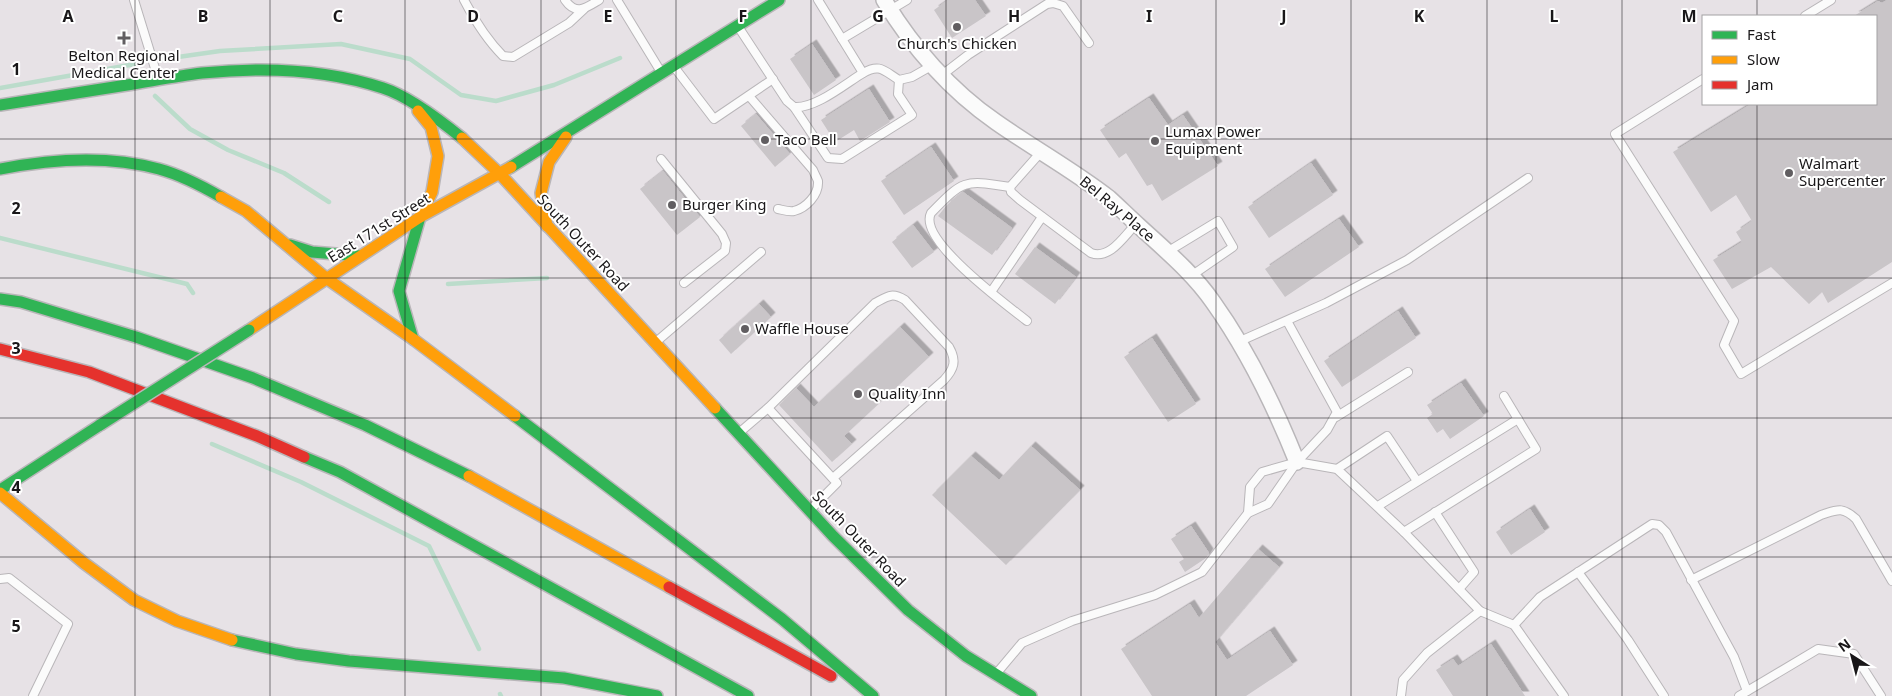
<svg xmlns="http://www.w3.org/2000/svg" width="1892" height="696" font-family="'Noto Sans',sans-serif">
<defs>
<filter id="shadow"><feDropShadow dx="4.5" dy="-4.5" stdDeviation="0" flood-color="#0004"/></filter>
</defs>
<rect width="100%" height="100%" fill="#e7e2e6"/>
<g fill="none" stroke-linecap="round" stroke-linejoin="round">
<g stroke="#bbdccb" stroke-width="4.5">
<path d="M164 59 220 51 341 44 410 59 461 95 496 101 554 85 620 58"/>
<path d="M0 88 141 63"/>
<path d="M155 96 190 129 228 150 284 173 329 202"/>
<path d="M0 238 187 284 193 293"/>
<path d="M448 284 547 278"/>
<path d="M212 444 301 482 429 546 479 649"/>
<path d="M500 694 501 696"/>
</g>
</g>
<g fill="#c9c5c8" filter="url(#shadow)">
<path d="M948 0H975L986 16 952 38 934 10Z"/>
<path d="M1887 0H1892V262L1828 303 1822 292 1809 304 1771 267 1732 289 1713 260 1742 242 1736 232 1752 221 1736 195 1711 212 1673 152 1751 104H1876V16H1854L1878 1 1882 3Z"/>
<path d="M812 44 836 80 814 95 790 59Z"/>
<path d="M869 89 890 122 860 141 854 130 835 142 821 120Z"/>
<path d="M1149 98 1168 125 1183 115 1218 166 1162 201 1152 184 1147 186 1126 153 1119 158 1100 130Z"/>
<path d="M756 114 790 154 775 167 741 126Z"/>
<path d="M931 147 954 181 904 215 881 181Z"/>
<path d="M1311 163 1333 195 1269 238 1248 207Z"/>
<path d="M663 171 700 217 677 235 640 189Z"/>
<path d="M963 192 1012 228 992 255 938 216 947 205Z"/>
<path d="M1339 219 1359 247 1285 297 1265 269Z"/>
<path d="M913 225 934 252 912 268 892 242Z"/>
<path d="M1035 247 1076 277 1055 304 1015 274Z"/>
<path d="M759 304 771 317 731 354 719 340Z"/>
<path d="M1398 311 1416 338 1342 387 1324 361Z"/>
<path d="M900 327 929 357 844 436 852 444 832 462 779 405 796 388 814 407Z"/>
<path d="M1152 338 1196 404 1168 422 1124 357Z"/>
<path d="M1461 383 1484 416 1450 439 1443 429 1437 433 1427 418 1433 414 1427 405Z"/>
<path d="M1031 446 1080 490 1006 565 932 495 971 456 999 480Z"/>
<path d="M1530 509 1545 532 1511 555 1496 532Z"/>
<path d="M1191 526 1209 553 1206 558 1185 572 1179 562 1184 559 1171 539Z"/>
<path d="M1258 549 1279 567 1215 642 1227 660 1270 631 1293 665 1246 696H1152L1121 649 1190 604 1199 618Z"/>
<path d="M1491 644 1525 696H1453L1436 670 1453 659 1458 666Z"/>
</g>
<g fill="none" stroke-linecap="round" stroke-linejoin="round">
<g stroke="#b9b6b9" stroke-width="10">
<g id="lane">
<path d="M134 0 158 78"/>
<path d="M464 0C475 21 486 39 503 56L513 57 569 23 584 9"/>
<path d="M565 0C576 16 586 8 599 0"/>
<path d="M617 0 661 72"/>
<path d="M1805 16 1831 0"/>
<path d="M739 28 787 101 794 107C815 109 845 84 863 73L818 0"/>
<path d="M842 39 907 0"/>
<path d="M675 68 714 119 773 79"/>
<path d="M863 73C880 63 884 71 899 80L912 77 933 65"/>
<path d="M942 75 968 55 1047 4 1053 3 1063 6 1089 43"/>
<path d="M1703 79 1615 134 1734 321 1724 345 1741 374 1892 283"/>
<path d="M749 96 813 170C814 173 817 178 818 181 819 195 806 208 794 211 789 212 783 210 778 209"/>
<path d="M794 107 828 158 842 159 912 115 898 94 899 80"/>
<path d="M1041 152 1010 187 1011 192 1020 200 1091 253C1110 260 1124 236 1136 224"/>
<path d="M661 159 722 234 726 243 725 251 684 283"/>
<path d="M1010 187C964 180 964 179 931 213 917 240 1007 305 1027 321"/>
<path d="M1167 252 1218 221 1233 247 1191 276"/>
<path d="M991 292 1042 217"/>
<path d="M656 342 761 252"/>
<path d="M1238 342 1326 303 1407 260 1528 178"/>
<path d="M768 408 875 303C888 296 892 292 905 300L949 347C957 361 954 369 944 380L833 478"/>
<path d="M1336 417 1408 372"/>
<path d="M740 432 768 408 837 483 810 510"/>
<path d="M1337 469 1387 436 1417 481"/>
<path d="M1378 506 1518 419"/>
<path d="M1435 512 1474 572 1459 589"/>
<path d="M1248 513 1250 487 1262 472 1297 462 1337 469 1404 532 1480 611 1427 653 1403 680 1401 696"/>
<path d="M1404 532 1536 449 1504 396"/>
<path d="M1578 572 1628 640 1664 696"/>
<path d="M0 579 9 578 68 624 33 696"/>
<path d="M1691 580 1821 515C1837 510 1842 506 1856 519L1892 581"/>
<path d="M1480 611 1514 625 1564 696"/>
<path d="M1514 625 1540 597 1652 524 1659 525 1666 532 1734 657 1747 691"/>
<path d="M996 674 1022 643 1072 621 1155 595 1202 572 1248 513 1268 504 1297 462 1327 430 1337 412 1287 321"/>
<path d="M1739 696 1818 649 1854 654 1881 696"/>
</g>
</g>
<g stroke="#b9b6b9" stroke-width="18">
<path id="street" d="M884 0C912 47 951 91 996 122 1033 148 1073 170 1109 198 1119 207 1129 217 1139 226 1165 250 1193 273 1213 302 1248 351 1275 407 1297 462"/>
</g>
<g stroke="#b9b6b9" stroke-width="14">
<g id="fast">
<path d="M0 105C42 98 85 92 127 85 152 81 177 76 202 73 261 67 326 69 383 88 408 96 441 121 462 138"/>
<path d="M511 167 779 0"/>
<path d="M0 169C51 159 108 155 159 169 181 175 202 186 221 197"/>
<path d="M290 245 312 252 360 256"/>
<path d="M0 299 21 302 136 337 253 378 365 425 469 476"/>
<path d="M413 339 399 291 420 217"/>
<path d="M715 408 833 536 908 610 966 656 1031 696"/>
<path d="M515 416 782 619 873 696"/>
<path d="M304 457 340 472 748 696"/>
<path d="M0 490 100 425"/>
<path d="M232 640 296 654 349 661 564 678 657 696"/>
</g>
</g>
<g stroke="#b9b6b9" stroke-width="14">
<g id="slow">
<path d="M418 111 431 127 438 156 432 192 420 217"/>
<path d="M462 138 500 174 715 408"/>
<path d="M221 197 246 211 326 278 413 339 515 416"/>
<path d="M547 226 541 193 549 162 566 137"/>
<path d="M249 330 420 217 511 167"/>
<path d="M469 476 669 587"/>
<path d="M0 493 84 563 134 600 177 621 232 640"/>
</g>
</g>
<g stroke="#b9b6b9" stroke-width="14">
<g id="jam">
<path d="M0 349 89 372 257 436 304 457"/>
<path d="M669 587 831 676"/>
</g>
</g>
<use href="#lane" stroke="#fbfbfb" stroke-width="8"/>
<use href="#street" stroke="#fbfbfb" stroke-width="15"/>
<use href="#fast" stroke="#30b455" stroke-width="11"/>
<use href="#slow" stroke="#ff9f0a" stroke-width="11"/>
<use href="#jam" stroke="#e5322d" stroke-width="11"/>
<g stroke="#b9b6b9" stroke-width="14" stroke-linecap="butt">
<path id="fast-bridge" d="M100 425 249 330"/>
</g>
<use href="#fast-bridge" stroke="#30b455" stroke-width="11"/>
</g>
<path fill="none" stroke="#191719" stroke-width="1" stroke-opacity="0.55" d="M135 0V696M270 0V696M405 0V696M541 0V696M676 0V696M811 0V696M946 0V696M1081 0V696M1216 0V696M1351 0V696M1487 0V696M1622 0V696M1757 0V16M1757 104V696M0 139H1892M0 278H1892M0 418H1892M0 557H1892"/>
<g fill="#615e61" stroke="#fff" stroke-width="2">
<circle cx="957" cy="27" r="5"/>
<path d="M121.5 30.5h5v5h5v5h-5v5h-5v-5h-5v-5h5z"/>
<circle cx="765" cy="140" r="5"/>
<circle cx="1155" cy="141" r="5"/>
<circle cx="1789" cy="173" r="5"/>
<circle cx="672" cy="205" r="5"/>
<circle cx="745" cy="329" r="5"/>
<circle cx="858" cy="394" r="5"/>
</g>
<g text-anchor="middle" stroke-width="4" stroke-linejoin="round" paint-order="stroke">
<g font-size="15" fill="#191719" stroke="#fff" text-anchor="start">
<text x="957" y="49" text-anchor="middle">Church's Chicken</text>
<text x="124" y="61" text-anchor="middle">Belton Regional<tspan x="124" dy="17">Medical Center</tspan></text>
<text x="1165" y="137">Lumax Power<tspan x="1165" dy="17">Equipment</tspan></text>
<text x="775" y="145">Taco Bell</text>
<text x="1799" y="169">Walmart<tspan x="1799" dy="17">Supercenter</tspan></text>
<text x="682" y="210">Burger King</text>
<text x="755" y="334">Waffle House</text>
<text x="868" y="399">Quality Inn</text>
</g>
<g font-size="15" fill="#191719" stroke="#fff">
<text transform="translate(1117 209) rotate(40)" y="5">Bel Ray Place</text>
<text transform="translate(379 228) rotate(-32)" y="5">East 171st Street</text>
<text transform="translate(583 243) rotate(47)" y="5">South Outer Road</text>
<text transform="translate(859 539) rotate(46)" y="5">South Outer Road</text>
</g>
</g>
<g font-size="16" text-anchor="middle" font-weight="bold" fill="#191719" stroke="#fff" stroke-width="4" stroke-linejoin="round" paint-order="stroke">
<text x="68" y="22">A</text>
<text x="203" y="22">B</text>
<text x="338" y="22">C</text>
<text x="473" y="22">D</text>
<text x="608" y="22">E</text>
<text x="743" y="22">F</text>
<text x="878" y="22">G</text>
<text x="1014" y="22">H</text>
<text x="1149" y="22">I</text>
<text x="1284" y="22">J</text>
<text x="1419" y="22">K</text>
<text x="1554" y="22">L</text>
<text x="1689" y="22">M</text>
<text x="16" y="75">1</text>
<text x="16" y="214">2</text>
<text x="16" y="354">3</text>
<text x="16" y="493">4</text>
<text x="16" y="632">5</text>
</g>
<rect x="1702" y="15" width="175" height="90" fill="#ffffff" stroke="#a3a2a3"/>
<rect x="1712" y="31" width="25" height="8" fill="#30b455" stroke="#a3a2a3"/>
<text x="1747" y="40" font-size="15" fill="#191719">Fast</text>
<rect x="1712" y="56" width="25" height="8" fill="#ff9f0a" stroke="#a3a2a3"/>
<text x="1747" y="65" font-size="15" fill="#191719">Slow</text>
<rect x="1712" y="81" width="25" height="8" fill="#e5322d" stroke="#a3a2a3"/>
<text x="1747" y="90" font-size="15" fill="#191719">Jam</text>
<g transform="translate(1852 656) rotate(324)" stroke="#ffffff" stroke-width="4" paint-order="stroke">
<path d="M0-4L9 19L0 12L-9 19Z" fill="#191719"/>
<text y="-8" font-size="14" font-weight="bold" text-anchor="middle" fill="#191719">N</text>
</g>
</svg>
